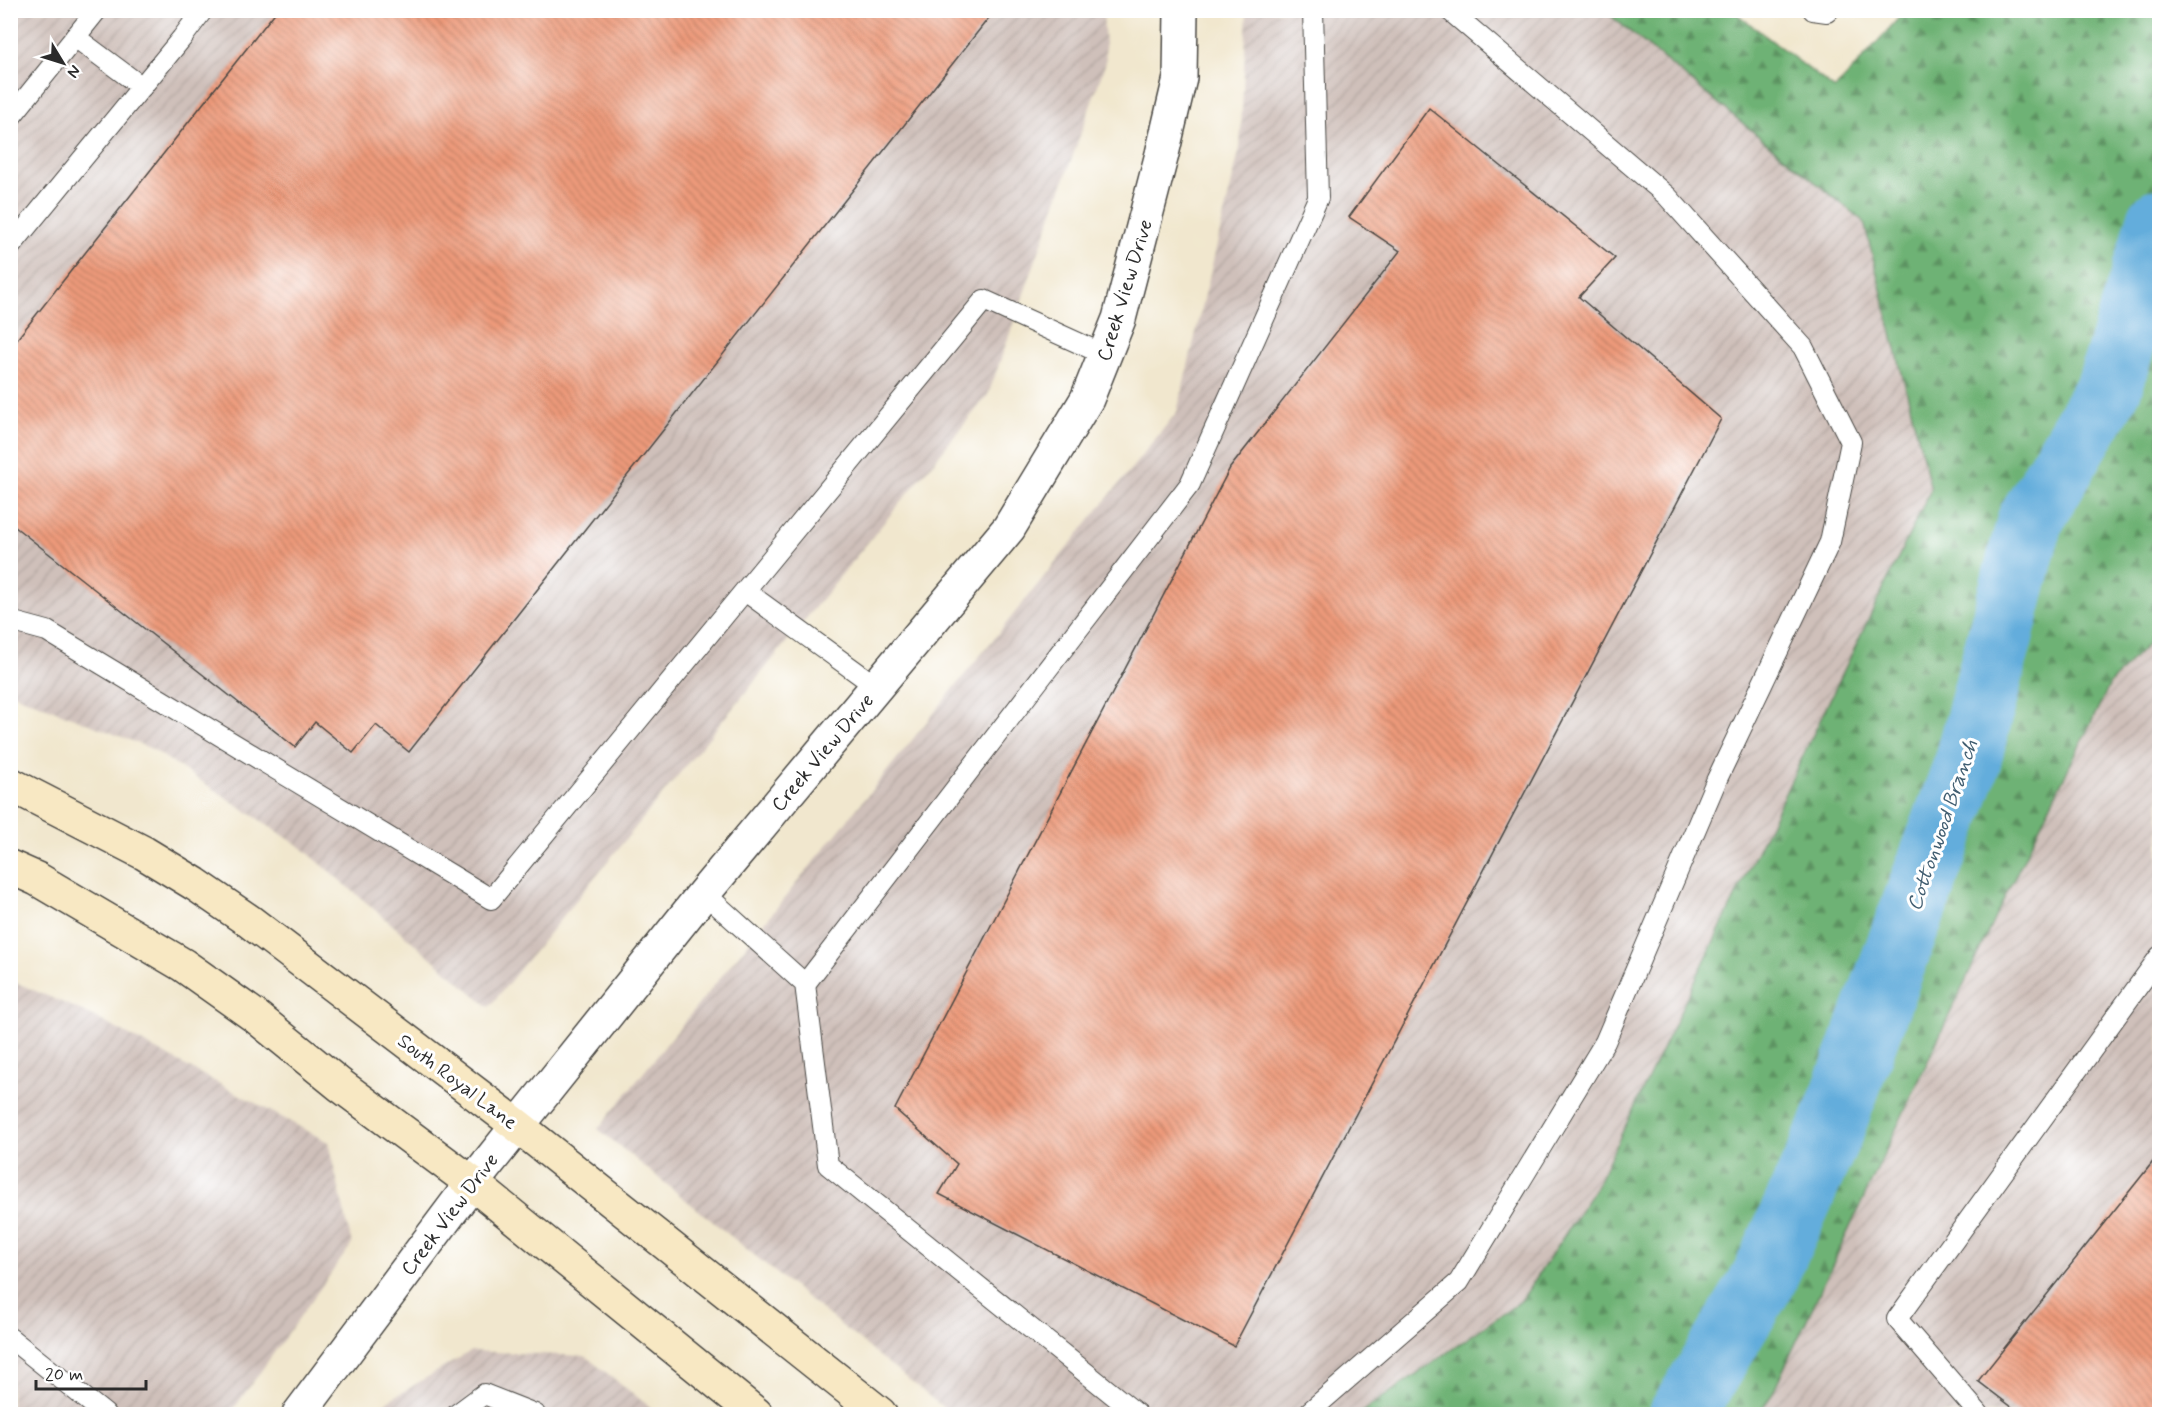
<svg xmlns="http://www.w3.org/2000/svg" width="2170" height="1425" font-family="Mynerve,sans-serif">
<defs>
<pattern id="industrial-furrows" width="10" height="10" patternUnits="userSpaceOnUse" patternTransform="scale(1.5)"><rect width="10" height="10" fill="#cfc0ba"/><path d="M-1 1l2-2M0 10L10 0M9 11l2-2" fill="none" stroke="#b2a5a0"/></pattern>
<pattern id="forest-firs" width="22" height="20" patternUnits="userSpaceOnUse" patternTransform="scale(1.5)"><rect width="22" height="20" fill="#6eb275"/><path d="M5 1l3.5 6h-7zM16 11l3.5 6h-7z" fill="#5b9160"/></pattern>
<pattern id="building-back-hatch" width="6" height="6" patternUnits="userSpaceOnUse" patternTransform="scale(1.5)"><rect width="6" height="6" fill="#ed9a7a"/><path d="M-1 5l2 2M0 0l6 6M5-1l2 2" fill="none" stroke="#c07e64"/></pattern>
</defs>
<rect width="100%" height="100%" fill="#fff"/>
<filter id="ink" filterUnits="userSpaceOnUse"><feTurbulence type="fractalNoise" baseFrequency=".0167" numOctaves="2"/><feDisplacementMap in="SourceGraphic" scale="12" xChannelSelector="R" yChannelSelector="G"/><feConvolveMatrix kernelMatrix="1 2 1 2 8 2 1 2 1" color-interpolation-filters="sRGB"/></filter>
<filter id="wash" filterUnits="userSpaceOnUse"><feTurbulence type="fractalNoise" baseFrequency=".008" numOctaves="4" result="noise"/><feDisplacementMap in="SourceGraphic" scale="24" xChannelSelector="R" yChannelSelector="G"/><feGaussianBlur stdDeviation="1.35" result="paint"/><feColorMatrix in="noise" values="0 0 0 0 0 0 0 0 0 0 0 0 0 0 0 0 0 1.4 0 .05"/><feComposite in="paint" operator="in"/></filter>
<g filter="url(#wash)">
<rect width="100%" height="100%" fill="#f1e7ce"/>
<g fill="url(#industrial-furrows)">
<path d="M10 11H1103L1106 62 988 395 489 1007 301 847 152 749 11 693Z"/>
<path d="M1247 11H1605L1864 222 1931 489 1596 1187 1521 1301 1359 1414H951L598 1129 1177 412 1240 148Z"/>
<path d="M2159 632V1414H1758L1771 1396 1998 911 2111 682Z"/>
<path d="M10 980 87 1013 328 1142 352 1244 230 1414H11Z"/>
<path d="M471 1351 585 1356 659 1414H366Z"/>
</g>
<path fill="url(#forest-firs)" stroke="#4c6e50" stroke-width="1.5" d="M1605 11H1733L1835 89 1905 11H2159V632L2111 682 1998 911 1771 1396 1758 1414H1359L1521 1301 1596 1187 1931 489 1864 222Z"/>
<g fill="none" stroke-linecap="round" stroke-linejoin="round">
<path stroke="#64addc" stroke-width="66" d="M1682 1414 1763 1280 1832 1127 1968 761 2030 520 2109 387 2160 221"/>
</g>
<g id="blocks">
<g fill="url(#building-back-hatch)">
<path d="M277 10H995L409 752 376 725 353 753 315 722 295 747 10 523V348Z"/>
<path d="M1429 108 1615 258 1579 297 1721 419 1234 1346 939 1194 957 1164 895 1109 1230 468 1400 251 1349 217Z"/>
<path d="M2160 1153V1414H2021L1978 1381Z"/>
</g>
</g>
</g>
<g filter="url(#ink)">
<use href="#blocks" fill-opacity="0" stroke="#494743" stroke-width="1.5"/>
<g fill="none" stroke-linecap="round" stroke-linejoin="round">
<g stroke="#494743" stroke-width="22">
<g id="service">
<path d="M1813 10 1827 12 1829 10"/>
<path d="M75 37 142 87"/>
<path d="M10 118 97 10"/>
<path d="M10 247 182 38 203 10"/>
<path d="M745 591 877 687"/>
<path d="M10 621 47 631 491 899 984 300 1105 355"/>
<path d="M704 893 805 984 828 1165 1137 1414"/>
<path d="M805 984 1190 484 1318 198 1313 10"/>
<path d="M10 1338 105 1414"/>
<path d="M457 1414 484 1394 535 1414"/>
<path d="M1307 1414 1459 1282 1605 1042 1717 779 1830 542 1851 442 1803 347 1667 196 1449 10"/>
<path d="M1979 1414 1897 1319 2160 956"/>
</g>
</g>
<g stroke="#494743" stroke-width="36">
<path id="tertiary" d="M299 1414 472 1183 704 893 1009 528 1087 399 1119 319 1162 154 1180 78 1181 10"/>
</g>
<g stroke="#494743" stroke-width="36">
<g id="secondary">
<path d="M10 784 144 853 195 884 249 921 518 1126 880 1414"/>
<path d="M10 867 37 879 183 965 255 1016 340 1085 472 1183 756 1414"/>
</g>
</g>
<use href="#service" stroke="#fff" stroke-width="20"/>
<use href="#tertiary" stroke="#fff" stroke-width="33"/>
<use href="#secondary" stroke="#f8e8c3" stroke-width="33"/>
</g>
</g>
<g text-anchor="middle" stroke-width="6" stroke-linejoin="round" paint-order="stroke">
<g font-size="20" fill="#2b2b2b" stroke="#fff">
<text transform="translate(1124 290) rotate(-73)" y="7">Creek View Drive</text>
<text transform="translate(822 752) rotate(-50)" y="7">Creek View Drive</text>
<text transform="translate(458 1081) rotate(37)" y="7">South Royal Lane</text>
<text transform="translate(449 1214) rotate(-53)" y="7">Creek View Drive</text>
</g>
<g font-size="21" font-style="italic" fill="#425f72" stroke="#fff">
<text transform="translate(1942 825) rotate(-71)" y="7">Cottonwood Branch</text>
</g>
</g>
<rect width="2170" height="1425" fill="none" stroke="#fff" stroke-width="36"/>
<g transform="translate(63 63) rotate(128)" stroke="#ffffff" stroke-width="4.5" paint-order="stroke">
<path d="M0-4.5L10 22L0 15L-10 22Z" fill="#2b2b2b"/>
<text y="-9" font-size="16" font-weight="bold" text-anchor="middle" fill="#2b2b2b">N</text>
</g>
<path d="M36 1380v9h110v-9" fill="none" stroke="#2b2b2b" stroke-width="3"/>
<text x="45" y="1380" font-size="18" fill="#2b2b2b" stroke="#ffffff" stroke-width="4.5" paint-order="stroke">20 m</text>
</svg>
